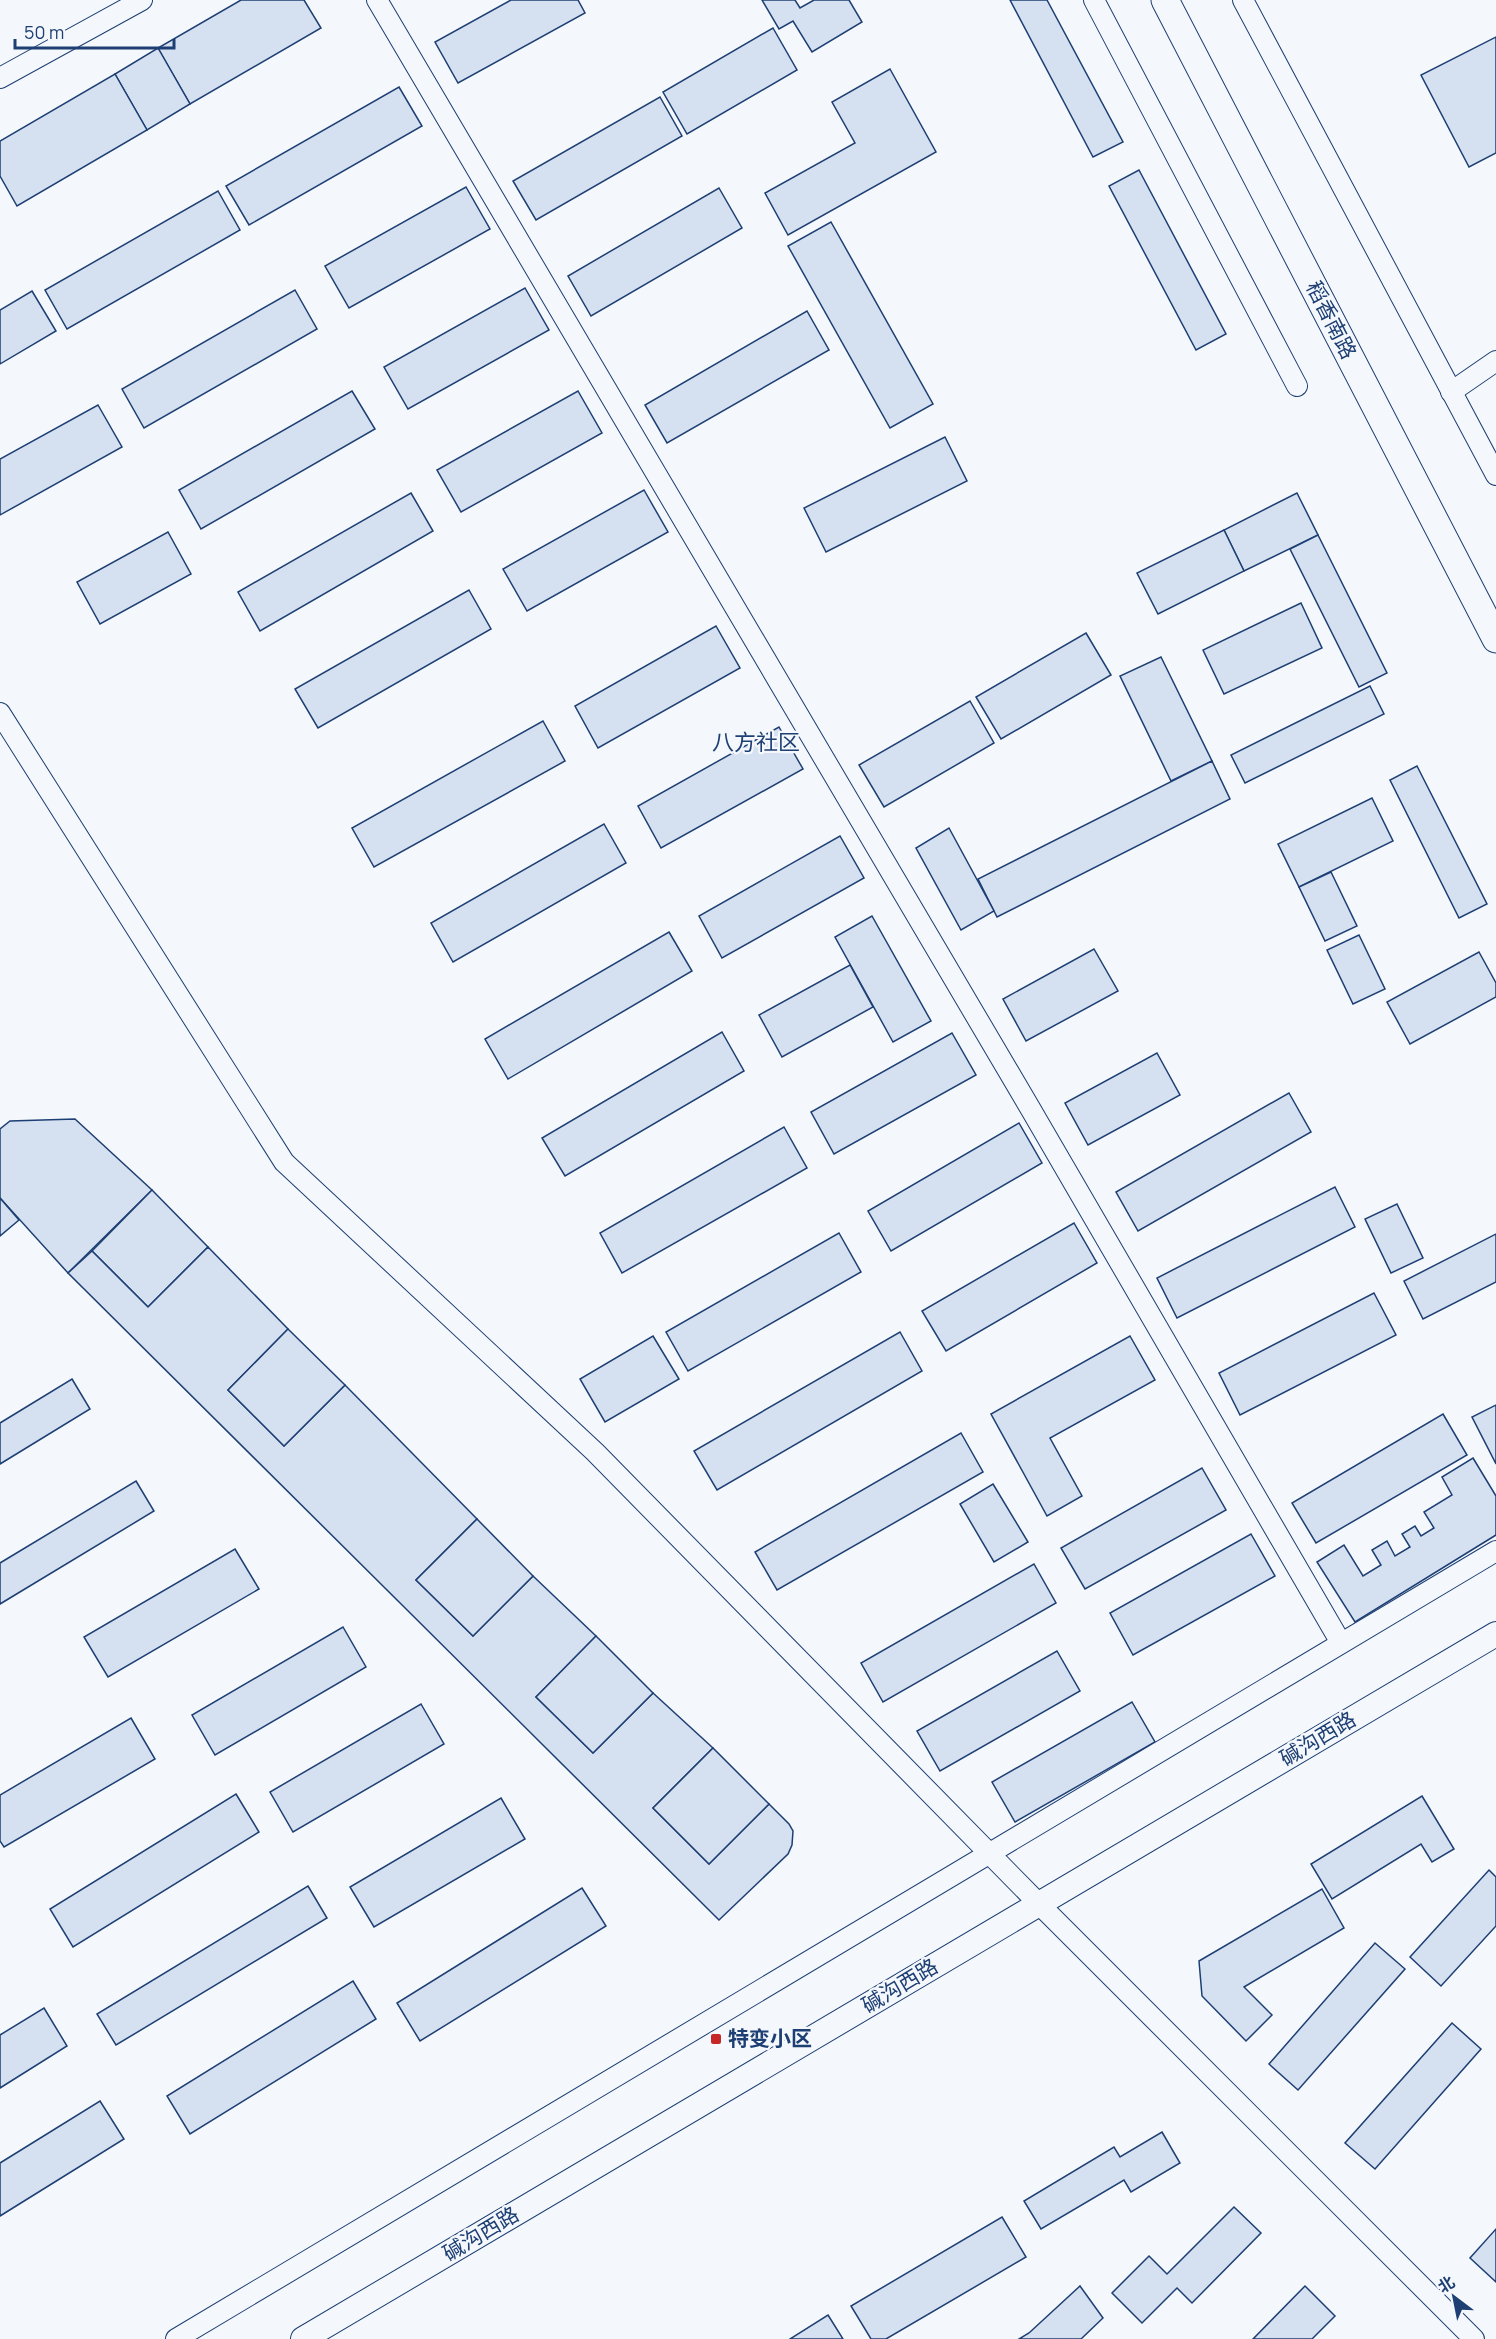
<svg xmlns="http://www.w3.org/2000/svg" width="1496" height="2339" font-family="Manrope,'Noto Sans SC',sans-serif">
<rect width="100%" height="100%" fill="#f4f7fb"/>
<g fill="#d5e0f0" stroke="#1d3f73" stroke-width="1.5">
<path d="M241 0H304L321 28 190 104 158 48Z"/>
<path d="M511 0H578L585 13 458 83 435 42Z"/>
<path d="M762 0H795L800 8 814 0H849L862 22 812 52 793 21 779 29Z"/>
<path d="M1010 0H1047L1123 142 1093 157Z"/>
<path d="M773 28 797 70 687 134 663 92Z"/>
<path d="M1496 37V153L1469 167 1421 75Z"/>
<path d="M158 48 190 104 147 130 115 74Z"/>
<path d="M890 69 936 152 788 235 765 193 855 143 832 102Z"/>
<path d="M115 74 147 130 17 206 0 176V141Z"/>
<path d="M399 87 422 126 249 225 226 186Z"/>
<path d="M660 97 682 136 536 220 513 181Z"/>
<path d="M1139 170 1226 334 1196 350 1109 186Z"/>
<path d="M466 187 490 229 349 308 325 266Z"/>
<path d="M719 188 742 228 591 316 568 276Z"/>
<path d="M218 191 240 230 67 329 45 290Z"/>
<path d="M831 222 933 404 890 428 788 246Z"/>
<path d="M525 288 549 330 408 409 384 367Z"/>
<path d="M295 290 317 329 144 428 122 389Z"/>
<path d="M32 291 56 331 0 364V310Z"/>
<path d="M807 311 829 350 667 443 645 405Z"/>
<path d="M352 391 375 429 201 529 179 490Z"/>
<path d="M578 391 602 433 461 512 437 470Z"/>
<path d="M98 405 122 447 0 515V459Z"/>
<path d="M945 437 967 481 826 552 804 508Z"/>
<path d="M644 490 668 532 527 611 503 569Z"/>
<path d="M411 493 433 531 260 631 238 592Z"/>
<path d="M1297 493 1318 535 1244 571 1224 530Z"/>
<path d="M1224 530 1244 571 1158 614 1137 573Z"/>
<path d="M168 532 191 574 100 624 77 582Z"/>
<path d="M1318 535 1387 673 1359 687 1290 549Z"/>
<path d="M469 590 491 629 318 728 295 689Z"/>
<path d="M1301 603 1322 648 1224 694 1203 650Z"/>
<path d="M716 626 740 668 598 748 575 706Z"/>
<path d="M1086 633 1111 675 1001 739 976 697Z"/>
<path d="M1161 657 1212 761 1171 781 1120 676Z"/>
<path d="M1370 686 1384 714 1245 783 1231 755Z"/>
<path d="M970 701 994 743 884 807 859 765Z"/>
<path d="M543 721 565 761 374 867 352 828Z"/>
<path d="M779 727 803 769 661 848 638 806Z"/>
<path d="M1212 761 1230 799 997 917 978 879Z"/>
<path d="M1417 766 1487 904 1459 918 1390 780Z"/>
<path d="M1372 798 1393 841 1299 887 1278 844Z"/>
<path d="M604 824 626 863 453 962 431 923Z"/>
<path d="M949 828 994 911 961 930 916 848Z"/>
<path d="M840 836 864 878 722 958 699 916Z"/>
<path d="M1331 872 1357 926 1325 941 1299 887Z"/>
<path d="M872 916 931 1021 893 1042 835 937Z"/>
<path d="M669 932 692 971 508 1079 485 1039Z"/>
<path d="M1359 935 1385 989 1353 1004 1327 950Z"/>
<path d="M1094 949 1118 991 1026 1041 1003 999Z"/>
<path d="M1479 952 1496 983V997L1410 1044 1387 1002Z"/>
<path d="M850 965 873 1007 782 1057 759 1015Z"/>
<path d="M722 1032 744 1071 565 1176 542 1138Z"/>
<path d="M952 1033 976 1075 834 1154 811 1112Z"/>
<path d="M1157 1053 1180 1095 1088 1145 1065 1103Z"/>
<path d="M1289 1093 1311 1132 1138 1231 1116 1192Z"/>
<path d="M75 1119 152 1190 68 1273 0 1198V1129L10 1121Z"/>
<path d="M1019 1123 1042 1163 891 1251 868 1211Z"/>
<path d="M784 1127 807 1168 622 1273 600 1233Z"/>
<path d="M1335 1187 1355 1227 1177 1318 1157 1278Z"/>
<path d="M152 1190 208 1247 148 1307 92 1251Z"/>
<path d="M0 1198 19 1220 0 1236Z"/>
<path d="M1397 1204 1423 1258 1391 1273 1365 1219Z"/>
<path d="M1074 1223 1097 1263 946 1351 922 1311Z"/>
<path d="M839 1233 861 1272 688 1371 666 1332Z"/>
<path d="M1496 1234V1282L1423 1319 1404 1281Z"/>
<path d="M208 1247 288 1329 228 1390 284 1446 345 1385 477 1519 416 1580 473 1636 533 1576 596 1636 536 1697 593 1753 653 1693 713 1748 653 1808 709 1864 769 1804 789 1824 793 1831 792 1845 788 1854 719 1920 68 1273 92 1251 148 1307Z"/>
<path d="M1374 1293 1396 1335 1240 1415 1219 1373Z"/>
<path d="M288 1329 345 1385 284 1446 228 1390Z"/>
<path d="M900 1332 922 1371 717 1490 694 1451Z"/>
<path d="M653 1336 679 1379 605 1422 580 1379Z"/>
<path d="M1130 1336 1155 1380 1050 1438 1082 1496 1047 1516 991 1414Z"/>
<path d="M72 1379 90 1409 0 1464V1423Z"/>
<path d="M1496 1405V1464L1472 1417Z"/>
<path d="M1443 1414 1467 1455 1316 1543 1292 1503Z"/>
<path d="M961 1433 983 1472 777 1590 755 1552Z"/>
<path d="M1473 1458 1496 1496V1535L1355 1622 1317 1562 1344 1545 1363 1576 1381 1565 1372 1550 1387 1541 1395 1556 1410 1547 1402 1534 1415 1526 1421 1536 1434 1528 1424 1512 1452 1495 1442 1477Z"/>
<path d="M1202 1468 1226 1510 1085 1589 1061 1548Z"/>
<path d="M136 1481 154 1511 0 1604V1563Z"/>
<path d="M993 1484 1028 1542 994 1562 960 1504Z"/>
<path d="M477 1519 533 1576 473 1636 416 1580Z"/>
<path d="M1251 1534 1275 1576 1133 1655 1110 1613Z"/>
<path d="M235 1549 259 1589 108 1677 84 1637Z"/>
<path d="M1034 1564 1056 1603 883 1702 861 1663Z"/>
<path d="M343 1627 366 1667 215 1755 192 1715Z"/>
<path d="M596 1636 653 1693 593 1753 536 1697Z"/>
<path d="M1057 1651 1080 1691 940 1771 917 1731Z"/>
<path d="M1132 1702 1155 1742 1015 1822 992 1782Z"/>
<path d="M421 1704 444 1744 293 1832 270 1792Z"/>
<path d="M131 1718 155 1759 4 1847 0 1841V1795Z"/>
<path d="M713 1748 769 1804 709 1864 653 1808Z"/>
<path d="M236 1794 259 1832 73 1947 50 1909Z"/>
<path d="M1422 1796 1454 1849 1432 1862 1421 1844 1332 1899 1311 1864Z"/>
<path d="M501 1798 525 1839 374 1927 350 1887Z"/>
<path d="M1489 1870 1496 1877V1926L1441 1986 1410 1957Z"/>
<path d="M308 1886 327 1918 116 2045 97 2014Z"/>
<path d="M582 1888 606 1926 420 2041 397 2003Z"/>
<path d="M1322 1889 1344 1928 1244 1987 1272 2015 1246 2041 1202 1996 1199 1961Z"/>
<path d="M1375 1943 1405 1969 1298 2090 1269 2064Z"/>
<path d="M353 1981 376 2019 190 2134 167 2096Z"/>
<path d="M44 2008 67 2046 0 2088V2035Z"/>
<path d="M1452 2023 1481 2049 1375 2169 1345 2143Z"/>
<path d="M100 2101 124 2139 0 2216V2163Z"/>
<path d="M1162 2132 1180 2163 1131 2192 1124 2180 1041 2229 1024 2201 1114 2147 1120 2157Z"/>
<path d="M1234 2207 1261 2233 1192 2303 1177 2288 1142 2323 1112 2293 1149 2256 1167 2274Z"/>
<path d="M1002 2217 1026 2257 886 2339H871L851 2306Z"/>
<path d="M1496 2229V2282L1470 2258Z"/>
<path d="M1080 2286 1103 2318 1081 2339H1019L1029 2333Z"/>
<path d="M1305 2286 1335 2316 1312 2339H1253Z"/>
<path d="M828 2315 843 2339H790Z"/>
</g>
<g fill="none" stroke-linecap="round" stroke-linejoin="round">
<g stroke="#1d3f73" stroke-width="22">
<g id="minor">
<path d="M377 0 1030 1108 1341 1643"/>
<path d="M1094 0 1297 386"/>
<path d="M1243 0 1496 475"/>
<path d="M0 78 142 0"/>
<path d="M1451 392 1496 361"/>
<path d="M0 713 284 1162 595 1452 1039 1904 1474 2339"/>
<path d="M176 2339 1496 1551"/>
</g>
</g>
<g stroke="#1d3f73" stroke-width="26">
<path id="tertiary" d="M303 2339 1496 1634"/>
</g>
<g stroke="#1d3f73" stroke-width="29">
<path id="secondary" d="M1165 0 1496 639"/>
</g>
<use href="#minor" stroke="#f4f7fb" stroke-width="20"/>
<use href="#tertiary" stroke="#f4f7fb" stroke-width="24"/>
<use href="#secondary" stroke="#f4f7fb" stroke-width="27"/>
</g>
<rect fill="#c62828" stroke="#f4f7fb" stroke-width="2" x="710" y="2033" width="12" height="12" rx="3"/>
<g text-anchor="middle" stroke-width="4.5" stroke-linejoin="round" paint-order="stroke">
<g font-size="21" fill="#1d3f73" stroke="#f4f7fb">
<text transform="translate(1331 320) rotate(63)" y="7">稻香南路</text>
<text transform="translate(1318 1739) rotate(-31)" y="7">碱沟西路</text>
<text transform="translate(900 1986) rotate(-31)" y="7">碱沟西路</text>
<text transform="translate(481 2234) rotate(-31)" y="7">碱沟西路</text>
</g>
<g font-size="21" font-weight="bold" fill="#1d3f73" stroke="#f4f7fb" text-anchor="start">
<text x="728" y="2046">特变小区</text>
</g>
<g font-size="22" fill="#1d3f73" stroke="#f4f7fb">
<text x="756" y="750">八方社区</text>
</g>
</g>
<g transform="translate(1454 2297) rotate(328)" stroke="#f4f7fb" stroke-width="4.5" paint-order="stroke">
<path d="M0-4.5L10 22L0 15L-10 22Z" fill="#1d3f73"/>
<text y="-9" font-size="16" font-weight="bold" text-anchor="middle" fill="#1d3f73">北</text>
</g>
<path d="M15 39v9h159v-9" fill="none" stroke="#1d3f73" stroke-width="3"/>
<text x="24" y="39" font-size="18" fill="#1d3f73" stroke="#f4f7fb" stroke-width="4.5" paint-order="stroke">50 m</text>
</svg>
